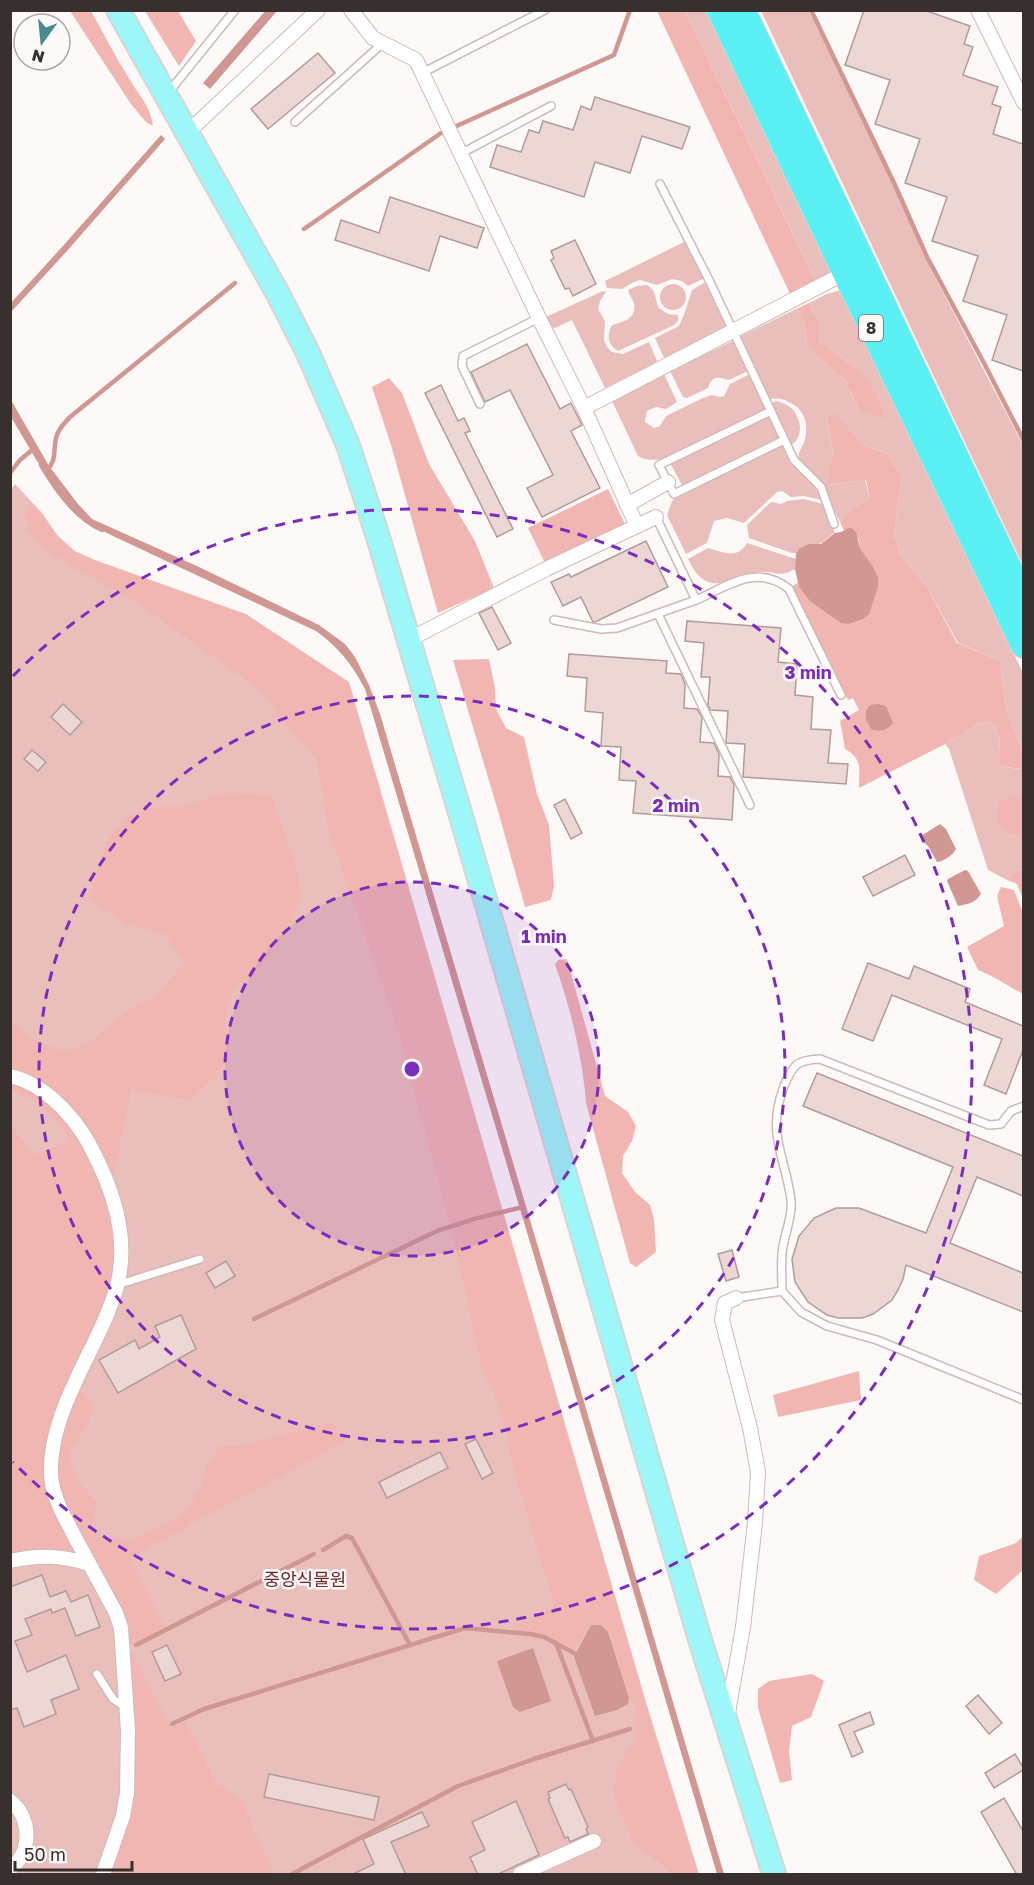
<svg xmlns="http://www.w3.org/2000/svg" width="1034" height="1885" font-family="'Golos Text','Noto Sans KR',sans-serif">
<rect width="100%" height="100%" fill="#fdf9f8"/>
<g fill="#eabfbb">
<path d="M685 11H709L832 270 817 284Z"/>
<path d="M761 11H809L894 186 925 258 1023 445V565Z"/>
<path d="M686 241 703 276V279L688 286 682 281 672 279 657 285 640 280 634 282 622 289 607 288 605 281Z"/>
<path d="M704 283 708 286 727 327 664 358 655 338 679 326C685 314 688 302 692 290Z"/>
<circle cx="673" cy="297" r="13"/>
<path d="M646 285C657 289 654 298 659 308L668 314 678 315V321L674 325 618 351C608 345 606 336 612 325 623 322 637 319 634 303 632 298 629 295 628 290L637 286Z"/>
<path d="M603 291 606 292 600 301 598 309 605 321 604 340 607 347 612 352 623 354 649 342 657 361V362L605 388 572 320 555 328 551 327 546 317Z"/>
<path d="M837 291H843L1023 673V753L1005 705 1001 661 958 643 927 587 901 555 894 535 902 477 888 454 863 445 850 432 827 416 833 454 829 467V484L865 480 870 498 853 508 840 522 820 480 799 460C797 452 802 449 804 442 809 428 806 411 792 404 785 399 777 397 769 400L739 337 798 308 804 325 807 345 820 360 845 380 858 409V369L819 341V321L809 303 827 294Z"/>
<path d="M733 341 735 342 748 371 729 380C718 377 712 375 708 388L687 398 683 397 670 371Z"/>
<path d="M664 374 677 402 666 409 656 407 647 411 645 422 654 428 660 426 666 416 703 398 712 395 720 397 724 396 730 384 748 375 751 376 766 408 665 459C656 460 645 461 638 456L612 401Z"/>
<path d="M776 401C781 402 786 404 790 407 801 416 805 437 791 445L771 403Z"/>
<path d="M768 416H770L779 435 778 438 682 485 670 463Z"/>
<path d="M783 443 794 466 813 484 822 500 804 496 791 497 782 491 777 492 744 523 727 518 714 521 707 543 686 554 667 515 672 501 681 493Z"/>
<path d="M15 484 43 514 57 535 75 551 95 560 246 614 349 682 646 1702 699 1874H11L10 491Z"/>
<path d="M804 499 823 504 835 533C830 535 827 539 823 542 814 548 805 541 796 553H792L749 538 747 525 771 502 781 504 787 501Z"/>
<path d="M747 543 796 559 795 569C778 579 775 570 759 572 726 578 708 600 688 559L708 548C723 552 737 560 747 543Z"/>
<path d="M993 722 1000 738 998 766 1020 769 1023 758V797L1021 796 1012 834 1023 841V869L1018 870 1005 879 988 870 949 749 945 744 979 723Z"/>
</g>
<g fill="#f1b6b1">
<path d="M70 11H91C104 34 116 58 130 80 140 97 150 105 153 126L146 122 131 104Z"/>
<path d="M145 11H178L196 41 179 66Z"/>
<path d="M657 11H685L817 284 791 296Z"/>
<path d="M809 303 819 321V341L858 369 878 396 885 420 858 409 845 380 820 360 807 345 804 325 798 308Z"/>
<path d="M389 378 402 393 429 464 475 541 494 588 438 613 391 445 372 387Z"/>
<path d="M835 413 863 445 888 454 902 477 894 535 901 555 927 587 957 643 1001 661 1005 705 1023 753 1021 769 998 766 1000 738 993 722 979 723 945 744 859 788C859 769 863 759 845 749L840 721 859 710 853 698 848 700 791 588 798 582 799 587 872 565 860 548 859 540 850 527 844 531 840 522 853 508 870 498 866 480 829 484V467L833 454 827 416Z"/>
<path d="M608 489 625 524 545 563 528 528Z"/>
<path d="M30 502C46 518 57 541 77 553 82 556 89 558 95 561L246 615 348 682 645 1702 698 1874H671L664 1866 633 1843 613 1793 618 1765 636 1739 637 1718 634 1703 630 1698 610 1631 601 1623 590 1624 574 1650 544 1635 511 1628 553 1608V1600L514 1471 504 1423 496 1399 482 1369 451 1227 395 1021 328 830 317 760 282 719 263 692 127 596 79 571 44 549 29 531 25 520 26 511Z"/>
<path d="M489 659 495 688 496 709 506 728 524 737 537 794 549 825 554 886 551 900 525 907 498 811 453 660Z"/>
<path d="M226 793 271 795 297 868 301 901 282 936 259 969 234 990 225 1015 227 1061 216 1076 189 1100 131 1090 114 1174 108 1175 88 1135 11 1071 10 1027 15 1024 36 1041 65 1051 87 1044 128 1011 155 997 184 963 165 934 126 924 89 899 107 841 128 816 154 807H181Z"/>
<path d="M1021 796 1023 797V841L1012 834 997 820 999 801Z"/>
<path d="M1023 869H1024L1023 899 1017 884 1005 879 1018 870Z"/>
<path d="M1001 887 1014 890 1023 913V994C1008 986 994 976 978 970L967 947 1004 926 997 896Z"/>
<path d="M567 959 605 1096 628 1112 636 1126 632 1141 623 1156 622 1173 635 1192 650 1205 654 1219 656 1252 636 1267 630 1263 586 1103C583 1060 570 1005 555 965L558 960Z"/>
<path d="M11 1080 44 1097 82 1141 114 1216 117 1273 49 1445 77 1554 11 1558 10 1124 34 1155 69 1141 58 1120 33 1100 11 1090Z"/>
<path d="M859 1371 861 1400 778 1417 773 1395Z"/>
<path d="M78 1392H83L93 1406 88 1425 71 1449V1464L80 1483 97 1503 92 1523 102 1537 132 1540 182 1516 202 1486 206 1467 220 1446H240L332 1422 346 1441 130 1557 165 1627 132 1645 129 1643 62 1503 55 1460 73 1397Z"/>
<path d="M1023 1536V1570L996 1594 974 1580 979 1556 1016 1543Z"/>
<path d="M132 1651 171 1728 186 1722 215 1782 240 1798 274 1874H107L126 1818 129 1654Z"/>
<path d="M812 1674 824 1681 811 1717 792 1726 789 1751 792 1780 780 1783 758 1708V1689L769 1681Z"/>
</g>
<g fill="#d09793">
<path d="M266 10 277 11 210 89 203 83Z"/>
<path d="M161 135 165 139 66 252 11 312V303L62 247Z"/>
<path d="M11 400 49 466 78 504 92 519 199 567 319 625 345 644 355 657 369 685 380 714 724 1874H717L557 1333 365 689C351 663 340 649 316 631L113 536 93 526 83 517 61 494 37 461 11 417Z"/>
<path d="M850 527 856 532 860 548 872 565 878 577V587L869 614 863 619 848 624 841 623 810 601 799 587 795 569 796 553 800 548 809 544H821L835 533 841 532Z"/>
<path d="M878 704 886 706 893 723C886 731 881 732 871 729L866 720V711L870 705Z"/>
<path d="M940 824 946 829 956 849C953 855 944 861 937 862L928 846 921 840V836Z"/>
<path d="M965 870 968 871 981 894C975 903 968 904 958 906L947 881 948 879Z"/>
<path d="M591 1625H601L608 1632 629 1698 628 1704 617 1710 595 1716 574 1657Z"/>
<path d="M533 1648 551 1701 520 1712 513 1707 497 1661Z"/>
</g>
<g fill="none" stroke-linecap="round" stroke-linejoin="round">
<g stroke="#d09793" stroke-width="4.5">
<path d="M811 10 895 185 927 257 985 365 1024 441"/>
<path d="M304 229 441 133 614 55 630 10"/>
<path d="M41 465C56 490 75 518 102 530"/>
<path d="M47 470C57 460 53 451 56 438 58 429 64 424 70 417L235 283"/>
<path d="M10 473 20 460 32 450"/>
<path d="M254 1319 437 1231 474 1219 523 1207"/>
<path d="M323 1550 346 1536 352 1538 410 1645"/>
<path d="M556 1643 593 1741"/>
<path d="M136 1645 314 1554"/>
<path d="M172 1724 204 1709 465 1628 530 1634 544 1637 576 1654"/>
<path d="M292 1874 458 1786 534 1759 630 1729"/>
</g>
</g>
<g fill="#edd7d5" stroke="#b09c9a" stroke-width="1.5">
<path d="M864 10H924L970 26 964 44 973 47 963 75 998 87 992 104 1001 107 993 134 1023 144V371L992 360 1007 315 963 301 978 256 932 241 947 197 905 183 920 139 875 124 890 80 845 65Z"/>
<path d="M318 53 335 73 268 129 251 109Z"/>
<path d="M595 97 690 127 682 149 642 136 630 173 595 162 584 197 490 167 497 145 521 152 529 130 539 133 543 121 573 130 581 106 591 110Z"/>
<path d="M390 197 484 228 477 248 440 236 429 271 335 240 341 220 379 233Z"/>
<path d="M575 240 596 284 573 296 569 288 565 289 551 260 554 258 551 251Z"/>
<path d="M527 344 560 409 571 403 582 425 571 431 600 488 542 517 527 488 553 475 510 390 485 402 471 372Z"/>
<path d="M441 385 458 421 464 418 470 431 465 433 513 529 497 537 425 393Z"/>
<path d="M646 541 668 587 595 622H593L581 597 563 606 551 582 569 574 571 577Z"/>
<path d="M492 607 511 643 498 650 479 613Z"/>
<path d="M687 621 781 628 778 662 797 664 795 695 813 697 811 729 831 730 828 763 848 764 846 784 743 777 745 744 726 743 728 711 710 710 708 705 710 677H701L704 643 685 641Z"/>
<path d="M569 654 667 661 666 673 681 674 685 684 684 708 697 709 702 717 700 742 714 743 719 754 718 776 730 777 734 785 732 820 633 813 636 781 619 780 621 747 601 746 603 713 585 711 587 678 567 676Z"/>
<path d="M63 704 82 722 70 735 51 717Z"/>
<path d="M32 750 46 762 38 771 24 759Z"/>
<path d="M565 799 582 833 571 839 554 805Z"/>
<path d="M905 855 915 875 873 896 863 877Z"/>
<path d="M868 963 909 979 914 966 970 989 965 1002 1023 1026V1050L1006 1094 984 1085 1002 1039 892 995 873 1041 842 1029Z"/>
<path d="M817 1073 1023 1156V1196L977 1177 950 1243 1023 1273V1312L906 1265 903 1279 898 1290 892 1300 873 1314 862 1318H838L827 1315 808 1302 795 1282 792 1259 799 1236 814 1218 836 1208H859L926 1233 953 1167 803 1106Z"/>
<path d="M732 1250 739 1277 726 1281 718 1254Z"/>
<path d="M226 1261 235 1276 215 1288 206 1273Z"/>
<path d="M181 1315 196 1349 118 1393 99 1360 135 1340 139 1349 160 1337 155 1326Z"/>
<path d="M476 1439 493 1473 482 1479 465 1444Z"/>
<path d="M440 1452 448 1468 387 1498 379 1482Z"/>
<path d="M42 1575 50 1597 66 1591 71 1602 88 1595 100 1627 76 1636 65 1608 52 1613 51 1609 25 1619 32 1635 15 1641 27 1672 66 1655 79 1689 51 1700 56 1714 24 1727 17 1708 10 1710V1587Z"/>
<path d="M167 1645 181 1674 165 1681 152 1652Z"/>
<path d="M978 1695 1002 1723 989 1734 966 1706Z"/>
<path d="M870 1712 874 1724 854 1732 863 1752 852 1757 839 1725Z"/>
<path d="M1015 1754 1023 1767V1770L994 1788 985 1773Z"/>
<path d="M269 1774 379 1797 374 1820 264 1797Z"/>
<path d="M566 1784 569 1790 571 1789 588 1827 586 1829 588 1834 570 1842 568 1837 565 1838 548 1799 550 1798 548 1792Z"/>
<path d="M1004 1798 1023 1831V1875H1017L981 1812Z"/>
<path d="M516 1801 539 1855 496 1875H478L470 1857 485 1850 472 1822Z"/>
<path d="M422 1812 429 1826 391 1842 406 1875H351L374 1864 363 1839Z"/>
</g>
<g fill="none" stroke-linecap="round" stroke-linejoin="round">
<g stroke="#cfbab8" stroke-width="10">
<g id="service">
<path d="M422 73 545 10"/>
<path d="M168 93 235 10"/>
<path d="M295 122 383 43"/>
<path d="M460 154 551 106"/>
<path d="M660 184 709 280 794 460 821 487 834 524"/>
<path d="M480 404 462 366 463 356 539 318"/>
<path d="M771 411 659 465 674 494 784 440"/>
<path d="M696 600C728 586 757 563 789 589L841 695"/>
<path d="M658 614 750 805"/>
<path d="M554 620 601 629 617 628 696 600 656 517"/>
<path d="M1024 1106 1011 1111 1001 1124 989 1125 820 1059C796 1060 793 1065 784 1086 766 1134 785 1155 791 1200 793 1218 783 1236 782 1254 781 1266 782 1279 782 1291L801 1312 827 1326 877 1340 1024 1400"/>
<path d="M117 1285 200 1259"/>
<path d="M736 1298 782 1291"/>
<path d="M97 1674 113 1699 127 1708"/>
</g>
</g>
<g stroke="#cfbab8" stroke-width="16">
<g id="minor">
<path d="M351 10 373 38 416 60 539 318 584 408 637 526"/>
<path d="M978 10 1024 103"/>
<path d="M188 132 318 10"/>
<path d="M584 408 845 273"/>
<path d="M627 505 668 482"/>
<path d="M408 640 546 569 656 517"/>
<path d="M10 1076C43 1083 72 1114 88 1142 112 1186 130 1236 117 1286 108 1318 91 1348 77 1378 63 1408 50 1440 51 1474 52 1498 66 1519 77 1541 90 1565 103 1589 116 1613L121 1628 128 1731 127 1793 123 1816 103 1874"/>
<path d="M10 1561C39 1555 61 1555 89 1564"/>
<path d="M727 1718 743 1627 755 1523 758 1472 750 1428 722 1320 725 1303 736 1298"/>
<path d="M10 1801C32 1817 32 1853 10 1869"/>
<path d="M520 1874 594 1841"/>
</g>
</g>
<g stroke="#d7d6d5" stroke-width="26">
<path id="primary" d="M118 10 278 294 308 353 348 445 378 537 461 816 701 1643 774 1874"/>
</g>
<g stroke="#d7d6d5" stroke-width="28">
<g id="motorway">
<path d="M720 10 1024 645"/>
<path d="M742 10 1024 601"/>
</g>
</g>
<use href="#service" stroke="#fff" stroke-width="7"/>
<use href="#minor" stroke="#fff" stroke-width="14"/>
<use href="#primary" stroke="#9df6f8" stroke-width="22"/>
<use href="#motorway" stroke="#5bf0f4" stroke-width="26"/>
</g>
<circle cx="412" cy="1069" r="187" fill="#7b2cbf" fill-opacity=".12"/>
<g fill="none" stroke="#7b2cbf" stroke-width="3" stroke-dasharray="10 8">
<circle cx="412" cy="1069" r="187"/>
<circle cx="412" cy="1069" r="373"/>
<path d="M13 676A560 560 0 1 1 13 1462"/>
</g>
<g text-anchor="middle" stroke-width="5" stroke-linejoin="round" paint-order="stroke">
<rect fill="#fdf9f8" stroke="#736c6b" stroke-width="1.5" x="859" y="315" width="24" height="26" rx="4.5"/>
<g font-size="16" font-weight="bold" fill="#38302f">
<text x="871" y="334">8</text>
</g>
<g font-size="18" fill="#6d2827" stroke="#fdf9f8">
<text x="305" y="1586">중앙식물원</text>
</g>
</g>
<circle cx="412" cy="1069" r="9" fill="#7b2cbf" stroke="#fdf9f8" stroke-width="3"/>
<g font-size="18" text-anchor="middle" font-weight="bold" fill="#7b2cbf" stroke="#fdf9f8" stroke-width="5" stroke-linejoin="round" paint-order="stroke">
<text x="808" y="679">3 min</text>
<text x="676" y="812">2 min</text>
<text x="544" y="943">1 min</text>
</g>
<rect width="1034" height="1885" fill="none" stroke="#38302f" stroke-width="24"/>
<g transform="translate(42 42) rotate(195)"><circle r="28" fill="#fdf9f8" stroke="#aea9a8" stroke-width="1.5"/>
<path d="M0-4.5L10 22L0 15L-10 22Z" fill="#448c8d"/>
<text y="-9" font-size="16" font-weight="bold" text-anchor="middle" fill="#38302f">N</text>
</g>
<path d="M15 1861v9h117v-9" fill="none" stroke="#38302f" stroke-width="3"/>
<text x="24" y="1861" font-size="18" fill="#38302f" stroke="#fdf9f8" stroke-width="4.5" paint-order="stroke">50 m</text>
</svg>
